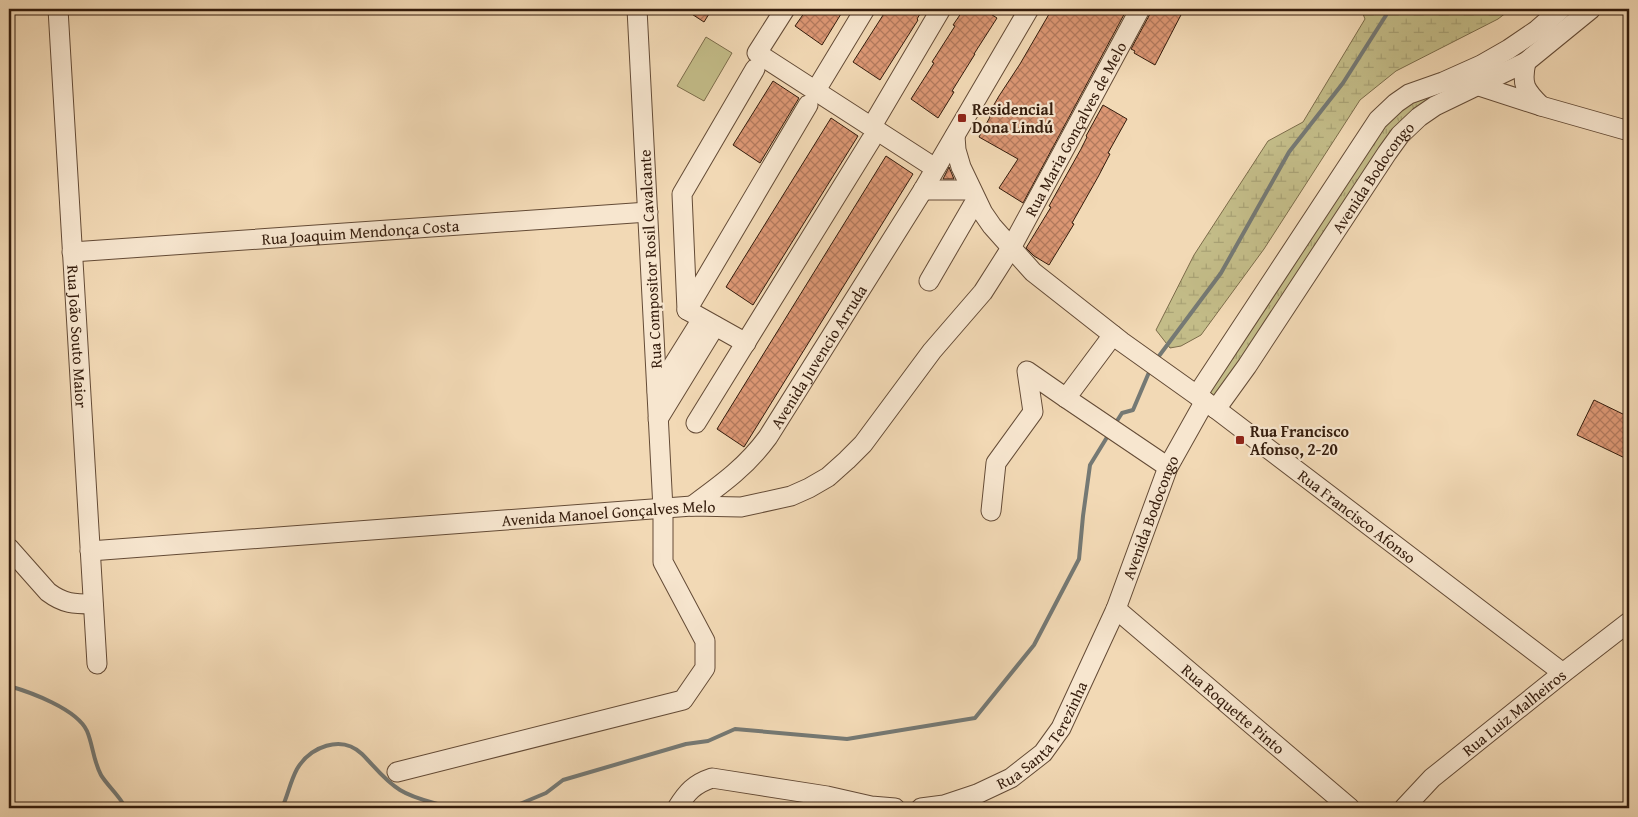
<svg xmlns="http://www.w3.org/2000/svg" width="1638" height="817" font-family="'Gentium Book Plus',serif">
<defs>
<pattern id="grass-tufts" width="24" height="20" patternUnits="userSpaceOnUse" patternTransform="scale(1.25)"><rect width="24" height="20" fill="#c3bc88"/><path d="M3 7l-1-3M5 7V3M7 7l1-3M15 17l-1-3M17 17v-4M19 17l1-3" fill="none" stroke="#a8a174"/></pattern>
<pattern id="wetland-marsh" width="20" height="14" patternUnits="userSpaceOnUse" patternTransform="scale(1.25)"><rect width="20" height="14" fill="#c3bc88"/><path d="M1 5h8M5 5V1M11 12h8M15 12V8" fill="none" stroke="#a8a174"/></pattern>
<pattern id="building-cross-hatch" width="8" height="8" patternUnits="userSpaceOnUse" patternTransform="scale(1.25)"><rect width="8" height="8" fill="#dc9774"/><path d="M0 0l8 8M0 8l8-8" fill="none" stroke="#b37a5e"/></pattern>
</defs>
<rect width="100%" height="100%" fill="#f2d9b5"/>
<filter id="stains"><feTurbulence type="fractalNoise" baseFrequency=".004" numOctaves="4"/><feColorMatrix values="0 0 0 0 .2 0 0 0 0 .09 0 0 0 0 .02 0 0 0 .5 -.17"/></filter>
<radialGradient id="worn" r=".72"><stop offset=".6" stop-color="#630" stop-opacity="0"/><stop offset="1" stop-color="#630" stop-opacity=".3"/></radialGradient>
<path fill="url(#grass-tufts)" stroke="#7c6c4a" d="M1567 9H1583L1523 59 1422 107 1216 400 1207 392 1395 111Z"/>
<path fill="url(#wetland-marsh)" stroke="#7c6c4a" d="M1361 9H1511L1498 19 1396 71 1360 100 1264 249 1201 335 1181 346 1170 348 1156 330 1194 255 1268 141 1303 122 1365 19Z"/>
<path fill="#c3bc88" stroke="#7c6c4a" d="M706 37 732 53 704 101 677 86Z"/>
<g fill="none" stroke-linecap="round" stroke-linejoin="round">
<g stroke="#757974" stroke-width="4">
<path d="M1156 360 1221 273 1289 152 1343 83 1390 9"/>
<path d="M1115 424 1122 413 1133 410 1150 370"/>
<path d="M9 686C30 692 77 709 87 731 93 745 93 760 101 775 106 784 124 801 125 808"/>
<path d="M282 808C288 795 290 782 297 769 310 747 341 734 362 754 374 766 385 781 400 790 416 800 434 802 451 808"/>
<path d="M501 808 515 806 546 793 563 780 686 744 708 741 735 729 847 739 975 718 1034 645 1079 559 1083 516 1090 465 1109 434"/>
</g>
</g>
<g fill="url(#building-cross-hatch)" stroke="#341c0c">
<path d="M684 9H712L704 22Z"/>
<path d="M807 9H844L822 45 795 26Z"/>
<path d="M887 9H923L917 19 918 20 880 80 853 62Z"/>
<path d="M964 9H983L997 18 974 54H975L952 91 954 92 938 118 911 99 934 63 932 62 955 26 953 25Z"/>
<path d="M1052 9H1127L1023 203 999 188 1018 159 979 137 990 117 988 115 999 96 1020 64Z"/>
<path d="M1151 9H1178L1183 11 1155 65 1134 53 1135 51 1131 49 1150 14Z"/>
<path d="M773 81 799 98 760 163 733 145Z"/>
<path d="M1103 105 1127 119 1108 153 1110 154 1098 177 1072 223 1074 224 1049 265 1034 256 1026 248 1051 207 1049 206 1081 149 1087 137 1086 136Z"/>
<path d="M831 118 858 136 753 305 726 287Z"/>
<path d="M886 156 913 174 744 447 717 429Z"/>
<path d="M949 167 954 179H943Z"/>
<path d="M1594 400 1629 417V460L1577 435Z"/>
</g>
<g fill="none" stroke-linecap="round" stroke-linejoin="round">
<g stroke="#644b36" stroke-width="21">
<g id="minor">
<path id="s1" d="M58 9 97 664"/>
<path d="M785 9 757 53 935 168"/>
<path d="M1526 62C1521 85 1525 90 1541 106"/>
<path d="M1476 85 1541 106 1629 131"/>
<path d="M816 90 865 9"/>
<path d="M872 126 941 9"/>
<path id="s2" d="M955 136 956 150 961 167 983 213 992 226 1033 272 1122 342 1216 409 1563 673"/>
<path d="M923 190H971"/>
<path id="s3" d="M72 252 648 212"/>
<path d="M929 281 976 200"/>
<path d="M687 310 808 105"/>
<path d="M1113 335 1066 398 1168 467"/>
<path d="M746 343 687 310 682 194 755 69"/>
<path d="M657 391 702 319"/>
<path d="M1197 395 1378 120 1396 103 1409 94 1443 82 1481 65 1509 49 1537 30 1561 9"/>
<path id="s4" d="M1216 409 1247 366 1387 153 1400 135 1419 117 1435 106 1526 62 1591 9"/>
<path d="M658 419 715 326"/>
<path d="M696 423 871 140"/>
<path id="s5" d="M692 506C722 484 746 467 768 437L923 190 1029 9"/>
<path d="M991 511 996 463 1033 412 1027 371 1066 398"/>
<path d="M9 548 48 592C64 604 74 604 93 604"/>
<path id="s6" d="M90 551 692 506 741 507 791 496 809 488 828 477 847 460 863 444 932 351 983 292 1011 248 1140 9"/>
<path id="s7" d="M1116 609 1350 808"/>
<path d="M397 772 683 700 705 668V641L663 562V509L637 9"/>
<path d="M677 808C687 792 694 784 712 778L827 796 871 806 895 808"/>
<path id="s8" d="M921 808 944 805 977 794 1011 778 1043 753 1061 728 1116 609 1168 467 1205 401"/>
<path id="s9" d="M1404 808 1432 778 1563 673 1629 622"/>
</g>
</g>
<use href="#minor" stroke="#f7e6cf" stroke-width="19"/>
</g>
<g fill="#8f2418" stroke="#f7e6cf" stroke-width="2">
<rect x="957" y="113" width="10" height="10" rx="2.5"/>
<rect x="1235" y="435" width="10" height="10" rx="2.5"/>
</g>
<g text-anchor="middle" stroke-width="4.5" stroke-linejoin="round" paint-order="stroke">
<g font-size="16" font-weight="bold" fill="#341c0c" stroke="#f7e6cf" text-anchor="start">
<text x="972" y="115">Residencial<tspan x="972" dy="18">Dona Lindú</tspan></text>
<text x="1250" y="437">Rua Francisco<tspan x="1250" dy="18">Afonso, 2-20</tspan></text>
</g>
<g font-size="16" fill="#341c0c" stroke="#f7e6cf">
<text dy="6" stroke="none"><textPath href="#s6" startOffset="1175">Rua Maria Gonçalves de Melo</textPath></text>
<text dy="6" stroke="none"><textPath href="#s4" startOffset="280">Avenida Bodocongo</textPath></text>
<text dy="6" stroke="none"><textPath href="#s3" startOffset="289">Rua Joaquim Mendonça Costa</textPath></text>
<text transform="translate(650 259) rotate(-93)" y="6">Rua Compositor Rosil Cavalcante</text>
<text dy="6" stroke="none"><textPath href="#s1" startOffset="328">Rua João Souto Maior</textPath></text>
<text dy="6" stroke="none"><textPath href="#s5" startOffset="198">Avenida Juvencio Arruda</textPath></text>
<text dy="6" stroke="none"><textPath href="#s6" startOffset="520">Avenida Manoel Gonçalves Melo</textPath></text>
<text dy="6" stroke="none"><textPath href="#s2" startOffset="566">Rua Francisco Afonso</textPath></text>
<text dy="6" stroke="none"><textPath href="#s8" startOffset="396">Avenida Bodocongo</textPath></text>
<text dy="6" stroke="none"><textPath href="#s7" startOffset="154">Rua Roquette Pinto</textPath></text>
<text dy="6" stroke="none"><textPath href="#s9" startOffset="146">Rua Luiz Malheiros</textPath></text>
<text dy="6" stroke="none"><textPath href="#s8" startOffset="149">Rua Santa Terezinha</textPath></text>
</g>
</g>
<rect width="1638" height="817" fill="none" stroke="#f2d9b5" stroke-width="30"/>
<rect x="10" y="10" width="1618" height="797" fill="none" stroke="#341c0c" stroke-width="2.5"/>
<rect x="15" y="15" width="1608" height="787" fill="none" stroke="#341c0c"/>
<rect width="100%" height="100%" filter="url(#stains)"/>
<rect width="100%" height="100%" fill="url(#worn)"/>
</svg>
